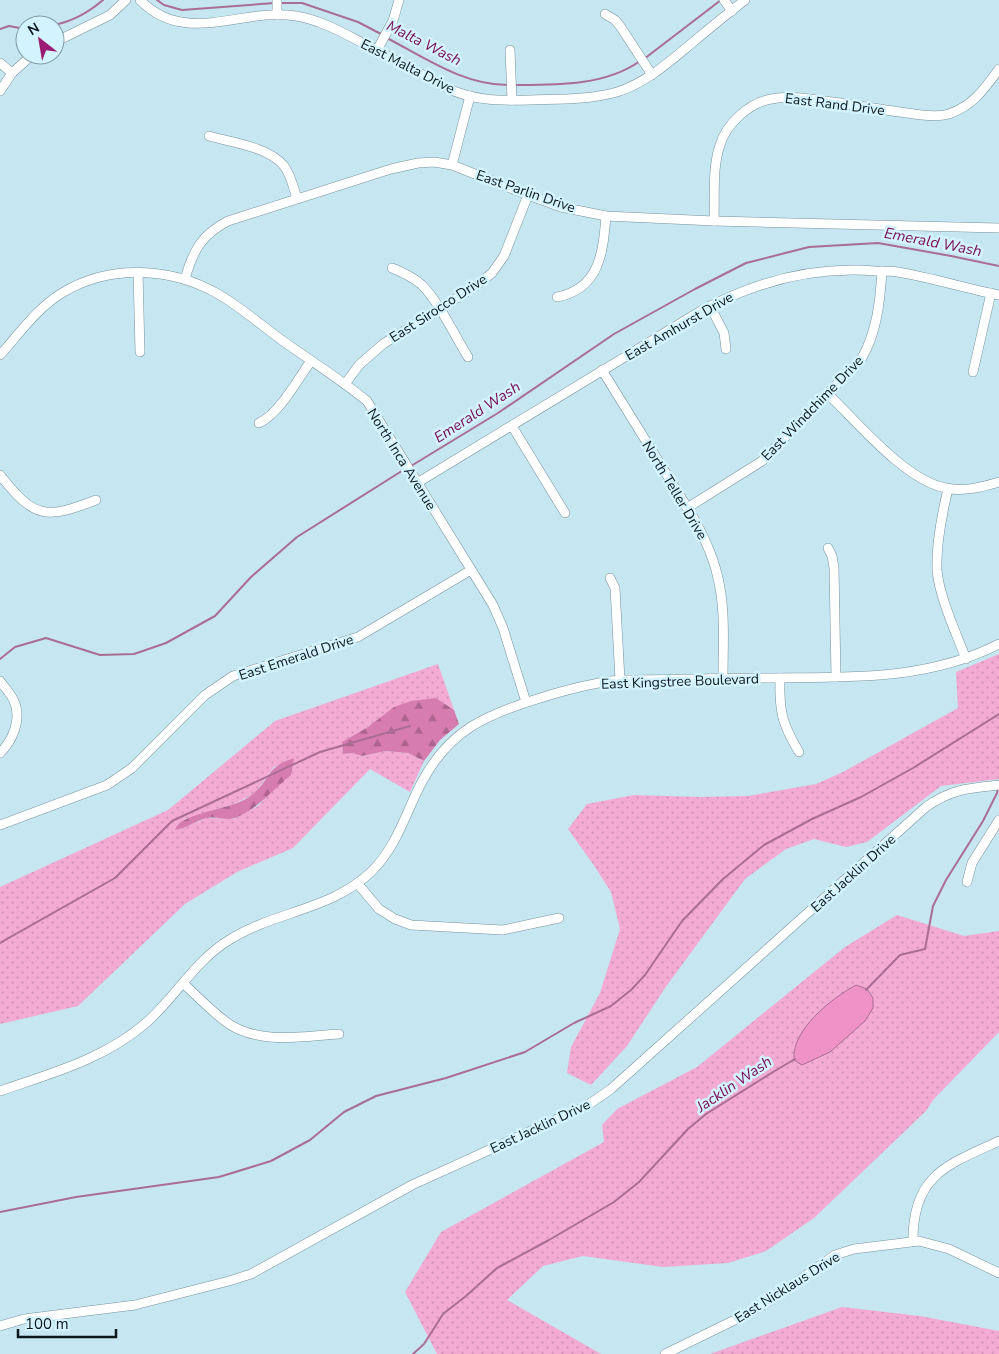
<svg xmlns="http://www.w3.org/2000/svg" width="999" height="1354" font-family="'Nunito Sans',sans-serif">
<defs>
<pattern id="grass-dots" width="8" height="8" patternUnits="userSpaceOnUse" patternTransform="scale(1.25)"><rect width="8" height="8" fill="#f3abd3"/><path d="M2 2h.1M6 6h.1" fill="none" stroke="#cf92b5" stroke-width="1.8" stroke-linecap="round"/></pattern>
<pattern id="forest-firs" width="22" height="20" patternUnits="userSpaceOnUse" patternTransform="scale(1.25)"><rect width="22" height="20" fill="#d77cb1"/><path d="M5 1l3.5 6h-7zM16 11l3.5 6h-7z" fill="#ad658f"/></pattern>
</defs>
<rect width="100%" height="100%" fill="#c6e6f2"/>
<g fill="url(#grass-dots)" fill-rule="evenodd">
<path d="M999 654V779L941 786 867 842 846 847 814 839 786 849 745 879 665 988 627 1046 591 1085 567 1073 571 1047 600 993 620 929 611 892 593 864 568 829 587 804 634 795 700 797 748 796 816 784 843 772 958 708 956 672Z"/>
<path d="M438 664 454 710 436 698 368 727 342 743 343 754 352 753 362 756 386 751 408 753 424 761 410 792 370 769 293 848 237 872 185 904 78 1006 0 1024V887L168 810 275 721ZM294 758 273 790 258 806 234 819 207 818 180 829 175 830 185 819 234 804 254 794 274 767Z"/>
<path d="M897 915 964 936 999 931V1032L933 1100 926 1111 814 1218 766 1251 728 1263 663 1267 583 1256 543 1266 507 1300 601 1354H437L405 1292 441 1232 604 1142 602 1125 617 1109 697 1067 845 947Z"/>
<path d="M842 1307 920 1316 999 1331V1354H710Z"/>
</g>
<g fill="url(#forest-firs)">
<path d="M436 698 454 710 459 724 440 740 424 761 408 753 386 751 362 756 352 753 343 754 342 742 368 727 394 707 411 701Z"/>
<path d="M294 758 291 775C275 788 254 812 235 818 227 821 216 816 208 818 196 820 186 829 175 830 179 815 219 810 234 804 240 802 249 798 254 793 272 777 266 767 294 758Z"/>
</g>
<path fill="#ee92c7" stroke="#aa6d94" d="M856 985 867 989 873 998V1008L865 1021 830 1052 802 1065 794 1060C791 1030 832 998 856 985Z"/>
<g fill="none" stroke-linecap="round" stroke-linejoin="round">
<g stroke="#aa6d94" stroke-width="2">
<path d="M157 0 164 5 182 10 275 3"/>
<path d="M279 3H302L358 22 381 34"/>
<path d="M53 25C71 22 89 12 103 0"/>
<path d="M0 29 9 26 25 29"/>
<path d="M387 38C425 58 465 86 510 85"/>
<path d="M644 59 721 0"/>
<path d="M514 85C556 85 605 86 640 61"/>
<path d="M411 466 498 413 614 334 695 289 746 263 809 247 878 243 951 256 999 266"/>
<path d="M0 659 15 647 46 638 100 655 134 654 166 643 215 616 251 577 297 537 405 469"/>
<path d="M0 943 115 878 172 821 320 752 410 726"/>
<path d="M866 990 900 955 925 949 933 906 946 880 983 821 997 793 998 787"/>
<path d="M0 1212 76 1197 219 1177 271 1161 310 1140 344 1112 376 1096 446 1078 525 1052 574 1023 611 1006 631 990 645 975 682 921 723 879 764 845 812 819 861 797 913 768 999 714"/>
<path d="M413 1354 424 1344 443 1314 466 1296 497 1268 549 1240 614 1202 639 1182 688 1129 706 1114 773 1072 795 1059"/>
</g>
<g stroke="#74929c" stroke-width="10">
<g id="minor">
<path d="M140 0C186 47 242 7 296 16 321 20 343 33 365 44 392 58 419 73 445 87 472 101 501 101 530 100 559 99 589 100 617 92 646 83 669 62 692 43 710 28 727 14 745 0"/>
<path d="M277 0V15"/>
<path d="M724 0 732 11"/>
<path d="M605 14 615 20 620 26 652 75"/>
<path d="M55 42 110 15 126 0"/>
<path d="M377 50 393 21 399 0"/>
<path d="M510 50 512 100"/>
<path d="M0 63 12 73"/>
<path d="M0 91 12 73 32 55"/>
<path d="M209 136C231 142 269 147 284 166 291 175 293 187 297 198"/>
<path d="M452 165 470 96"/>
<path d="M714 221C715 197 712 168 720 145 726 124 749 103 771 99 791 95 812 99 832 102 855 105 877 109 900 112 915 114 934 118 949 114 974 105 984 89 999 69"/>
<path d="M392 268C402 272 413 277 422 285 439 302 455 336 468 357"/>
<path d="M138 272 140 352"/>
<path d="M185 279C193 251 201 235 228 221L391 169 418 163 434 162 452 165 528 195 561 207 606 216 714 221 999 228"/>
<path d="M557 297C600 289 603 252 606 216"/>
<path d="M710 306 724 333 726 349"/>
<path d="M0 355C19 334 37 308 62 293 109 264 171 267 218 294 241 307 262 326 283 341 311 361 340 379 367 401L493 605 503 628 526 702"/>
<path d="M602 370 693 517C703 535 712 553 717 574 726 608 723 644 723 679"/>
<path d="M973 372 991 293"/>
<path d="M345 384 359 365 383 344 476 286 492 273 504 256 528 195"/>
<path d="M828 394C858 423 906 481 946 488 964 492 982 487 999 482"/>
<path d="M259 423C280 413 297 380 311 361"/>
<path d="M512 426 565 513"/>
<path d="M0 475C34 518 45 520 96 500"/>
<path d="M417 483 699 312C754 282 812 266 875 271 883 271 891 271 898 272 932 278 965 288 999 295"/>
<path d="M948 489C942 514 936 543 937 570 939 596 956 633 966 659"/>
<path d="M687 508 762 461 862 358C877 331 880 302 882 271"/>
<path d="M828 548 832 556 834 568 836 677"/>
<path d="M610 578 615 588 620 680"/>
<path d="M780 678C779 711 782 724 799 752"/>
<path d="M0 681C5 688 11 694 14 701 22 719 13 740 0 753"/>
<path d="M0 825 107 785 132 768 205 695 233 676 358 637 471 570"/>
<path d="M967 882 972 863 999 820"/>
<path d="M357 883 379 909 395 919 411 925 503 930 559 918"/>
<path d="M183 983C198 997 212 1012 229 1024 261 1045 304 1036 339 1034"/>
<path d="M0 1091C52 1073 105 1059 147 1022 176 996 196 960 229 940 275 911 332 910 372 871 398 845 406 811 423 780 450 730 486 715 537 699 565 690 591 683 620 680 670 680 719 678 769 678 847 677 927 681 999 644"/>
<path d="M913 1240C913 1175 947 1165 999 1141"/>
<path d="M0 1326 24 1319 135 1305 229 1281 251 1274 412 1185 588 1105 611 1089 926 807C951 789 969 788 999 785"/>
<path d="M665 1354 747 1314 771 1300 835 1255 854 1249 919 1241 949 1249 999 1273"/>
</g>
</g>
<use href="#minor" stroke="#fff" stroke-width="9"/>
</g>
<g text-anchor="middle" stroke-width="5" stroke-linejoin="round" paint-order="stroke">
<g font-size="14" fill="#0c181c" stroke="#d3f3ff">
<text transform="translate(408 66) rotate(27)" y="5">East Malta Drive</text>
<text transform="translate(835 104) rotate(7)" y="5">East Rand Drive</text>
<text transform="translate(526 191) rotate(19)" y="5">East Parlin Drive</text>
<text transform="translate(438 308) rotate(-33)" y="5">East Sirocco Drive</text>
<text transform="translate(679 326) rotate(-30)" y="5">East Amhurst Drive</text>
<text transform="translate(812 408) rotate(-46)" y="5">East Windchime Drive</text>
<text transform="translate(402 459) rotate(58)" y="5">North Inca Avenue</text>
<text transform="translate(675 490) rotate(59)" y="5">North Teller Drive</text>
<text transform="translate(296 657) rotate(-18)" y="5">East Emerald Drive</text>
<text transform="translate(680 681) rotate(-2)" y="5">East Kingstree Boulevard</text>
<text transform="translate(853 873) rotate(-42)" y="5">East Jacklin Drive</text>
<text transform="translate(540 1126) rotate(-25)" y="5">East Jacklin Drive</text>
<text transform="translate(787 1287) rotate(-32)" y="5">East Nicklaus Drive</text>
</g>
<g font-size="15" font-style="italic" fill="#7a0958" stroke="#d3f3ff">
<text transform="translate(424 43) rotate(27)" y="5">Malta Wash</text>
<text transform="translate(933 242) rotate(11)" y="5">Emerald Wash</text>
<text transform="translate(477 412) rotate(-33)" y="5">Emerald Wash</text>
<text transform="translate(734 1084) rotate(-34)" y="5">Jacklin Wash</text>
</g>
</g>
<g transform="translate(40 40) rotate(329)"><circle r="24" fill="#d3f3ff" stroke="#839ba4"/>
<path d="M0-4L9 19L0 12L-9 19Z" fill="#9b1c72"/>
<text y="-8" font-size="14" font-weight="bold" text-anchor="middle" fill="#0c181c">N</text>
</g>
<path d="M18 1329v8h98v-8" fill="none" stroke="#0c181c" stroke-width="2.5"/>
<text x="25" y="1329" font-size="15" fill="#0c181c" stroke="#d3f3ff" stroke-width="4" paint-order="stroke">100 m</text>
</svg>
